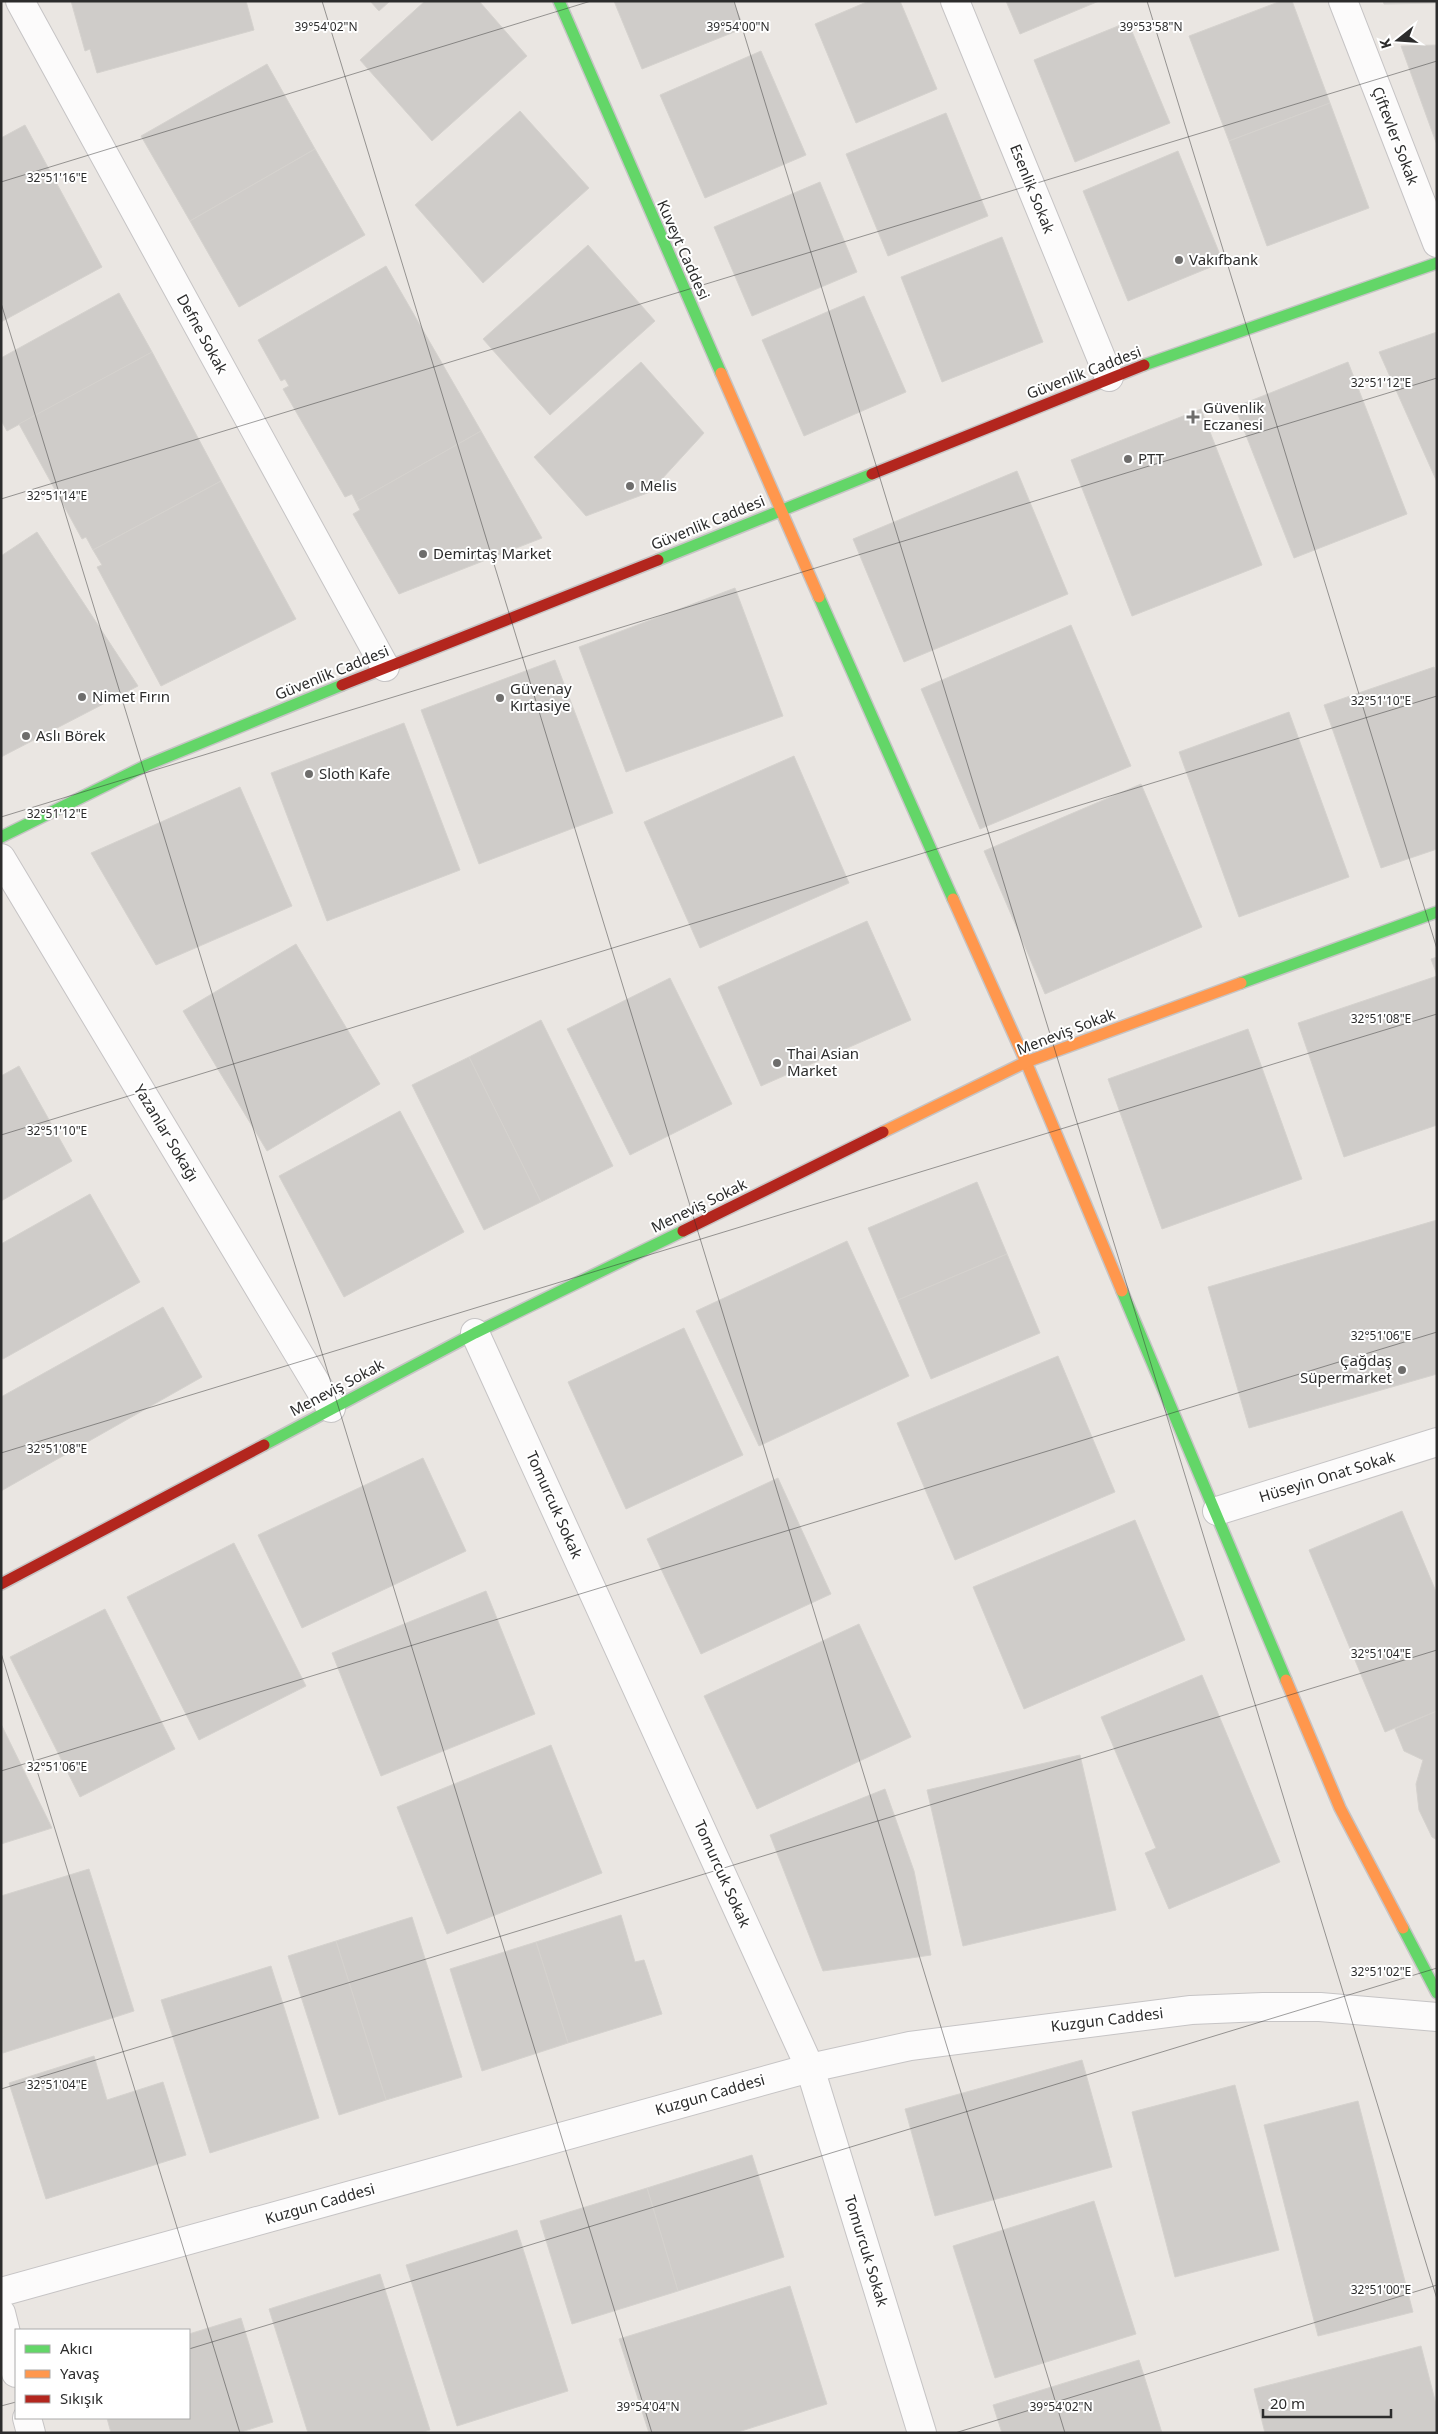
<svg xmlns="http://www.w3.org/2000/svg" width="1438" height="2434" font-family="'Noto Sans',sans-serif">
<rect width="100%" height="100%" fill="#eae6e2"/>
<g fill="#cfccc9" stroke="#d5d2ce">
<path d="M71 1H246L254 30 97 73 90 49 85 51Z"/>
<path d="M370 1H390L379 11Z"/>
<path d="M425 1H479L527 56 432 141 360 60Z"/>
<path d="M614 1H733L744 28 642 69Z"/>
<path d="M869 1H900L937 89 856 123 815 24Z"/>
<path d="M1006 1H1099L1020 34Z"/>
<path d="M1281 1H1292L1330 103 1229 141 1189 36Z"/>
<path d="M1383 1H1437V3L1384 4Z"/>
<path d="M1128 22 1170 123 1075 162 1034 60Z"/>
<path d="M1437 45V145L1401 46Z"/>
<path d="M761 51 806 155 705 198 660 95Z"/>
<path d="M267 64 315 149 190 221 141 136Z"/>
<path d="M1330 103 1369 208 1267 246 1229 141Z"/>
<path d="M520 111 589 188 483 283 415 205Z"/>
<path d="M946 113 988 216 888 256 846 154Z"/>
<path d="M25 125 102 267 1 322V138Z"/>
<path d="M315 149 365 235 239 307 190 221Z"/>
<path d="M1178 151 1223 262 1128 301 1083 191Z"/>
<path d="M820 182 857 272 752 316 714 227Z"/>
<path d="M1002 237 1043 342 942 382 901 277Z"/>
<path d="M588 245 655 321 550 415 483 339Z"/>
<path d="M386 266 481 431 356 502 352 494 345 497 283 389 289 386 285 379 281 381 258 340Z"/>
<path d="M119 293 152 352 7 431 1 420V358Z"/>
<path d="M864 296 906 392 804 436 762 340Z"/>
<path d="M1437 332V482L1379 352Z"/>
<path d="M152 352 221 481 93 550 86 537 82 539 19 424Z"/>
<path d="M641 362 704 433 650 492 586 516 534 457Z"/>
<path d="M1348 362 1407 514 1294 558 1235 407Z"/>
<path d="M1201 409 1262 565 1132 616 1071 460Z"/>
<path d="M481 431 542 538 399 594 353 514 360 510 356 502Z"/>
<path d="M1017 471 1068 594 904 662 853 539Z"/>
<path d="M221 481 296 619 161 686 97 567 102 565 93 550Z"/>
<path d="M37 532 138 686 1 757V556Z"/>
<path d="M735 588 783 716 626 772 579 647Z"/>
<path d="M1071 625 1131 766 980 829 921 689Z"/>
<path d="M555 660 613 813 479 864 421 710Z"/>
<path d="M1434 667 1437 675V849L1381 868 1324 705Z"/>
<path d="M1289 712 1349 877 1239 917 1179 752Z"/>
<path d="M404 723 460 870 327 921 271 773Z"/>
<path d="M794 756 849 883 700 948 644 822Z"/>
<path d="M1141 784 1202 927 1045 994 984 851Z"/>
<path d="M240 787 292 906 156 965 91 853Z"/>
<path d="M867 921 911 1020 761 1086 718 987Z"/>
<path d="M296 944 380 1084 267 1151 183 1011Z"/>
<path d="M1437 957V975L1431 959Z"/>
<path d="M1437 976V1125L1344 1157 1298 1023Z"/>
<path d="M670 978 732 1104 630 1155 567 1029Z"/>
<path d="M541 1020 613 1166 541 1202 469 1057Z"/>
<path d="M1248 1029 1302 1179 1162 1229 1108 1079Z"/>
<path d="M469 1057 541 1202 484 1230 412 1085Z"/>
<path d="M19 1066 72 1161 1 1201V1076Z"/>
<path d="M400 1111 464 1232 344 1297 279 1176Z"/>
<path d="M977 1182 1007 1254 898 1300 868 1228Z"/>
<path d="M90 1194 140 1282 3 1359 1 1355V1244Z"/>
<path d="M1437 1220V1374L1249 1428 1208 1287Z"/>
<path d="M847 1241 909 1376 759 1446 696 1311Z"/>
<path d="M1007 1254 1040 1333 931 1379 898 1300Z"/>
<path d="M163 1307 202 1377 1 1491V1397Z"/>
<path d="M684 1328 743 1455 626 1509 568 1382Z"/>
<path d="M1058 1356 1115 1492 955 1560 897 1423Z"/>
<path d="M423 1458 466 1551 302 1628 258 1535Z"/>
<path d="M778 1478 831 1594 701 1654 647 1539Z"/>
<path d="M1402 1511 1437 1594V1711L1385 1732 1309 1550Z"/>
<path d="M1135 1520 1185 1640 1024 1709 973 1587Z"/>
<path d="M234 1543 306 1686 199 1740 127 1597Z"/>
<path d="M486 1591 535 1714 381 1776 332 1653Z"/>
<path d="M105 1609 175 1749 80 1797 10 1657Z"/>
<path d="M859 1624 911 1737 757 1809 704 1696Z"/>
<path d="M1202 1675 1280 1862 1169 1909 1145 1853 1156 1848 1101 1717Z"/>
<path d="M1437 1711V1840L1432 1837 1419 1810 1416 1784 1423 1760 1404 1751 1395 1729Z"/>
<path d="M1 1724 52 1828 1 1844Z"/>
<path d="M551 1745 602 1873 447 1934 397 1807Z"/>
<path d="M1080 1755 1116 1910 963 1946 927 1790Z"/>
<path d="M885 1789 914 1871 931 1955 823 1971 770 1835Z"/>
<path d="M89 1869 134 2011 3 2053 1 1896Z"/>
<path d="M621 1915 635 1962 644 1960 662 2014 568 2043 536 1942Z"/>
<path d="M412 1917 462 2077 386 2100 336 1941Z"/>
<path d="M336 1941 386 2100 339 2115 288 1956Z"/>
<path d="M536 1942 568 2043 482 2071 450 1969Z"/>
<path d="M271 1966 319 2118 210 2153 161 2000Z"/>
<path d="M94 2056 107 2100 163 2082 186 2155 46 2199 9 2083Z"/>
<path d="M1082 2060 1112 2167 935 2216 905 2109Z"/>
<path d="M1235 2085 1279 2250 1175 2277 1132 2112Z"/>
<path d="M1358 2101 1413 2312 1318 2336 1264 2125Z"/>
<path d="M752 2155 784 2257 678 2291 647 2188Z"/>
<path d="M647 2188 678 2291 572 2324 540 2221Z"/>
<path d="M1094 2201 1136 2334 995 2378 953 2246Z"/>
<path d="M517 2230 568 2391 457 2426 406 2265Z"/>
<path d="M380 2274 430 2430 420 2433H308L269 2309Z"/>
<path d="M790 2286 827 2404 735 2433H649L619 2339Z"/>
<path d="M241 2318 273 2422 238 2433H111L107 2418H189V2334Z"/>
<path d="M1421 2346 1437 2408V2433H1265L1254 2389Z"/>
<path d="M1139 2360 1162 2433H1002L993 2405Z"/>
</g>
<g fill="none" stroke-linecap="round" stroke-linejoin="round">
<g stroke="#c6c4c5" stroke-width="30">
<g id="street">
<path d="M20 1 385 667"/>
<path d="M955 1 1109 377"/>
<path d="M1343 1 1437 243"/>
<path d="M1 858 331 1408"/>
<path d="M475 1333 810 2068 922 2433"/>
<path d="M1217 1511 1437 1442"/>
<path d="M1 2292 810 2068 910 2046 1191 2010 1263 2007H1320L1437 2017"/>
<path d="M1 2313 16 2373"/>
<path d="M27 2418 31 2433"/>
</g>
</g>
<g stroke="#c6c4c5" stroke-width="14">
<g id="fast">
<path d="M559 1 721 373"/>
<path d="M1144 365 1437 263"/>
<path d="M658 560 872 474"/>
<path d="M819 597 953 899"/>
<path d="M1 837 147 765 342 685"/>
<path d="M1241 983 1437 912"/>
<path d="M1122 1291 1286 1680"/>
<path d="M264 1445 475 1333 683 1231"/>
<path d="M1403 1928 1437 1993"/>
</g>
</g>
<g stroke="#c6c4c5" stroke-width="14">
<g id="slow">
<path d="M721 373 819 597"/>
<path d="M953 899 1026 1062 1122 1291"/>
<path d="M883 1132 1026 1062 1241 983"/>
<path d="M1286 1680 1340 1808 1403 1928"/>
</g>
</g>
<g stroke="#c6c4c5" stroke-width="14">
<g id="jam">
<path d="M872 474 1144 365"/>
<path d="M342 685 658 560"/>
<path d="M683 1231 883 1132"/>
<path d="M1 1584 264 1445"/>
</g>
</g>
<use href="#street" stroke="#fcfbfb" stroke-width="28"/>
<use href="#fast" stroke="#63d668" stroke-width="11"/>
<use href="#slow" stroke="#ff974d" stroke-width="11"/>
<use href="#jam" stroke="#b3261e" stroke-width="11"/>
</g>
<path fill="none" stroke="#2c2c2c" stroke-width="1" stroke-opacity="0.45" d="M322 1 1065 2433M734 1 1437 2299M1147 1 1437 949M1 182 591 1M1 303 652 2433M1 499 1437 61M1 817 1437 378M1 1135 1437 696M1 1453 1437 1014M1 1653 240 2433M1 1771 1437 1332M1 2089 1437 1650M189 2349 1437 1968M1 2406 16 2402M955 2433 1437 2285"/>
<g fill="#6e6d6c" stroke="#fff" stroke-width="2">
<circle cx="1179" cy="260" r="5"/>
<path d="M1190.5 409.5h5v5h5v5h-5v5h-5v-5h-5v-5h5z"/>
<circle cx="1128" cy="459" r="5"/>
<circle cx="630" cy="486" r="5"/>
<circle cx="423" cy="554" r="5"/>
<circle cx="82" cy="697" r="5"/>
<circle cx="500" cy="698" r="5"/>
<circle cx="26" cy="736" r="5"/>
<circle cx="309" cy="774" r="5"/>
<circle cx="777" cy="1063" r="5"/>
<circle cx="1402" cy="1370" r="5"/>
</g>
<g text-anchor="middle" stroke-width="4" stroke-linejoin="round" paint-order="stroke">
<g font-size="15" fill="#2c2c2c" stroke="#fff">
<text transform="translate(1395 136) rotate(69)" y="5">Çiftevler Sokak</text>
<text transform="translate(1032 189) rotate(68)" y="5">Esenlik Sokak</text>
<text transform="translate(683 250) rotate(66)" y="5">Kuveyt Caddesi</text>
<text transform="translate(202 334) rotate(61)" y="5">Defne Sokak</text>
<text transform="translate(1084 373) rotate(-21)" y="5">Güvenlik Caddesi</text>
<text transform="translate(708 523) rotate(-22)" y="5">Güvenlik Caddesi</text>
<text transform="translate(332 673) rotate(-22)" y="5">Güvenlik Caddesi</text>
<text transform="translate(1066 1032) rotate(-21)" y="5">Meneviş Sokak</text>
<text transform="translate(166 1133) rotate(59)" y="5">Yazanlar Sokağı</text>
<text transform="translate(699 1206) rotate(-26)" y="5">Meneviş Sokak</text>
<text transform="translate(337 1388) rotate(-28)" y="5">Meneviş Sokak</text>
<text transform="translate(1327 1477) rotate(-17)" y="5">Hüseyin Onat Sokak</text>
<text transform="translate(554 1505) rotate(66)" y="5">Tomurcuk Sokak</text>
<text transform="translate(722 1874) rotate(66)" y="5">Tomurcuk Sokak</text>
<text transform="translate(1107 2020) rotate(-7)" y="5">Kuzgun Caddesi</text>
<text transform="translate(710 2095) rotate(-16)" y="5">Kuzgun Caddesi</text>
<text transform="translate(320 2204) rotate(-16)" y="5">Kuzgun Caddesi</text>
<text transform="translate(866 2251) rotate(73)" y="5">Tomurcuk Sokak</text>
</g>
<g font-size="15" fill="#2c2c2c" stroke="#fff" text-anchor="start">
<text x="1189" y="265">Vakıfbank</text>
<text x="1203" y="413">Güvenlik<tspan x="1203" dy="17">Eczanesi</tspan></text>
<text x="1138" y="464">PTT</text>
<text x="640" y="491">Melis</text>
<text x="433" y="559">Demirtaş Market</text>
<text x="510" y="694">Güvenay<tspan x="510" dy="17">Kırtasiye</tspan></text>
<text x="92" y="702">Nimet Fırın</text>
<text x="36" y="741">Aslı Börek</text>
<text x="319" y="779">Sloth Kafe</text>
<text x="787" y="1059">Thai Asian<tspan x="787" dy="17">Market</tspan></text>
<text x="1392" y="1366" text-anchor="end">Çağdaş<tspan x="1392" dy="17">Süpermarket</tspan></text>
</g>
</g>
<g font-size="12" text-anchor="middle" fill="#2c2c2c" stroke="#fff" stroke-width="4" stroke-linejoin="round" paint-order="stroke">
<text x="326" y="31">39°54'02"N</text>
<text x="738" y="31">39°54'00"N</text>
<text x="1151" y="31">39°53'58"N</text>
<text x="57" y="182">32°51'16"E</text>
<text x="1381" y="387">32°51'12"E</text>
<text x="57" y="500">32°51'14"E</text>
<text x="1381" y="705">32°51'10"E</text>
<text x="57" y="818">32°51'12"E</text>
<text x="1381" y="1023">32°51'08"E</text>
<text x="57" y="1135">32°51'10"E</text>
<text x="1381" y="1340">32°51'06"E</text>
<text x="57" y="1453">32°51'08"E</text>
<text x="1381" y="1658">32°51'04"E</text>
<text x="57" y="1771">32°51'06"E</text>
<text x="1381" y="1976">32°51'02"E</text>
<text x="57" y="2089">32°51'04"E</text>
<text x="1381" y="2294">32°51'00"E</text>
<text x="648" y="2411">39°54'04"N</text>
<text x="1061" y="2411">39°54'02"N</text>
</g>
<rect width="1438" height="2434" fill="none" stroke="#2c2c2c" stroke-width="5"/>
<rect x="15" y="2329" width="175" height="90" fill="#ffffff" stroke="#ababab"/>
<rect x="25" y="2345" width="25" height="8" fill="#63d668" stroke="#ababab"/>
<text x="60" y="2354" font-size="15" fill="#2c2c2c">Akıcı</text>
<rect x="25" y="2370" width="25" height="8" fill="#ff974d" stroke="#ababab"/>
<text x="60" y="2379" font-size="15" fill="#2c2c2c">Yavaş</text>
<rect x="25" y="2395" width="25" height="8" fill="#b3261e" stroke="#ababab"/>
<text x="60" y="2404" font-size="15" fill="#2c2c2c">Sıkışık</text>
<g transform="translate(1398 40) rotate(253)" stroke="#ffffff" stroke-width="4" paint-order="stroke">
<path d="M0-4L9 19L0 12L-9 19Z" fill="#2c2c2c"/>
<text y="-8" font-size="14" font-weight="bold" text-anchor="middle" fill="#2c2c2c">K</text>
</g>
<path d="M1263 2409v8h128v-8" fill="none" stroke="#2c2c2c" stroke-width="2.5"/>
<text x="1270" y="2409" font-size="15" fill="#2c2c2c" stroke="#ffffff" stroke-width="4" paint-order="stroke">20 m</text>
</svg>
